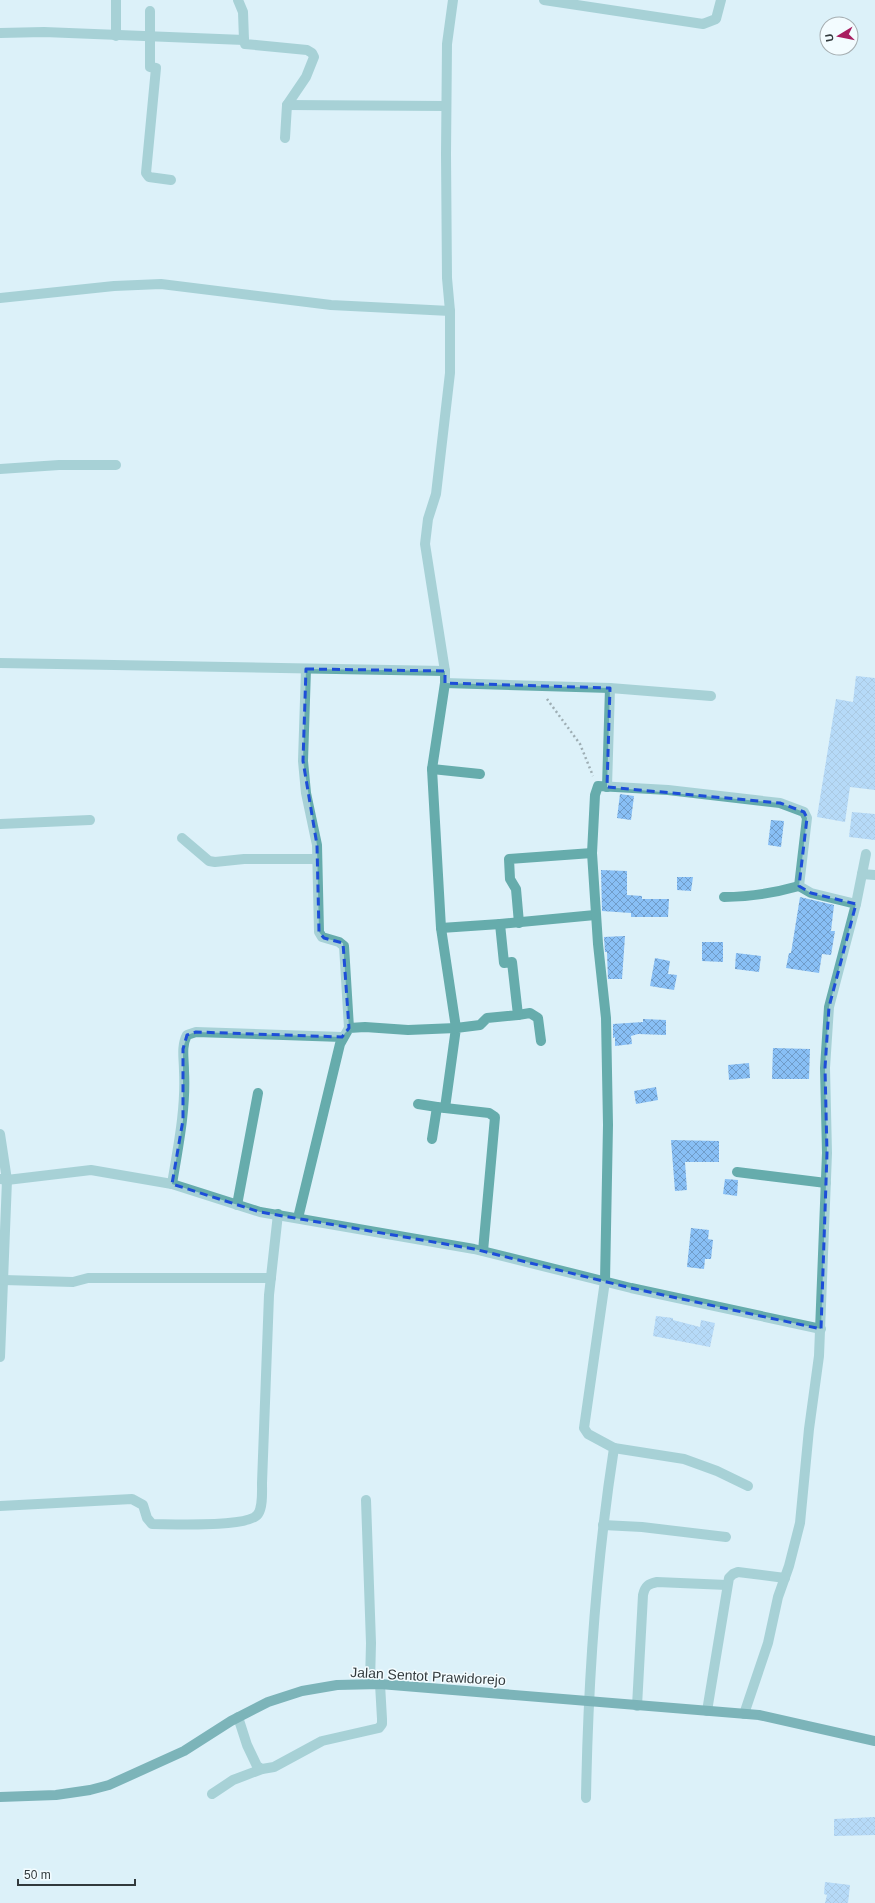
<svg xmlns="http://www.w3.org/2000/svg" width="875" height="1903" font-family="Arial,sans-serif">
<defs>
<pattern id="building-cross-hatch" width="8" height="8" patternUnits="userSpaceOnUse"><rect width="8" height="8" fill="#88bff5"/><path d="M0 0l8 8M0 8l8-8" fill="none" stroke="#709cc8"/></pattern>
</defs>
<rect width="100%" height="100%" fill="#dcf1f9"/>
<g fill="url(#building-cross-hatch)">
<path d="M856 676 875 678V790L850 787 845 822 817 817 836 699 853 702Z"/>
<path d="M620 794 634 796 631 820 617 818Z"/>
<path d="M852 812 875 814V840L849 837Z"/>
<path d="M771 820 784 821 781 847 768 845Z"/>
<path d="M601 870 627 871V895L642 896V899H669L668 917H631V913L602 911Z"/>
<path d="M677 877H693L691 891 677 890Z"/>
<path d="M800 897 834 905 831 931H835L831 955 822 954 819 973 786 968 789 953H791Z"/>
<path d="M625 936 622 979H608L607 952H605L604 937Z"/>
<path d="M702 942H723V962L702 961Z"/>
<path d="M736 953 761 956 759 972 735 969Z"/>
<path d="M655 958 670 961 668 974 677 975 674 990 650 986Z"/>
<path d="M643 1019 666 1020V1035L638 1034 631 1036 632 1044 615 1046V1037L613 1038V1024L643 1022Z"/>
<path d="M773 1048 810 1049 809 1079H772Z"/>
<path d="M749 1063 750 1078 729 1080 728 1065Z"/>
<path d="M656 1087 658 1100 636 1104 634 1091Z"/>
<path d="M671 1140 719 1141V1162H685L687 1190 675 1191Z"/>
<path d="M725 1179 738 1180 737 1196 723 1194Z"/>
<path d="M691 1228 709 1230 708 1239 713 1240 711 1259H705L704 1269 687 1267Z"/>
<path d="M656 1316 673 1318V1320L700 1327 701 1320 715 1323 710 1347 653 1336Z"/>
<path d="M875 1817V1835L834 1836V1819Z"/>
<path d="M825 1882 850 1885 848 1903H825L827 1895 824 1894Z"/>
</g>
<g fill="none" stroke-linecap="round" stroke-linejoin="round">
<path stroke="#9eaeb4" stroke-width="2.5" stroke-dasharray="2 3" stroke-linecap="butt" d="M547 699 580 744 593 776"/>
<g stroke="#66acac" stroke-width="10">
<path d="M238 0 243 12 244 40 245 44 307 50 312 53 314 57 306 77 287 105 285 138"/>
<path d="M544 0 703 24 716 19 721 0"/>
<path d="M150 11V67L156 68 146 173 149 177 171 180"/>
<path d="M0 33 44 32 244 40"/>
<path d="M116 36V0"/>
<path d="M287 105 446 106"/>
<path d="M0 298 114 286 161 284 331 305 450 311"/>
<path d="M0 469 59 465H116"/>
<path d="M0 663 445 671"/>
<path d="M306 669 303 761 306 793 317 845 319 932 322 937 339 942 344 946 349 1028"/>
<path d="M445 683 610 688 711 696"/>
<path d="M432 769 480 774"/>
<path d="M607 787 610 688"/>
<path d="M0 824 90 820"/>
<path d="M182 838 209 861 215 862 244 859H317"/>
<path d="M862 874 875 875"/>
<path d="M724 897C751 897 774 893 799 886"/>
<path d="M856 904 866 854"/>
<path d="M519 923 516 889 510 879 509 859 592 853"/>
<path d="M441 928 500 924"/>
<path d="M518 1015 530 1013 538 1018 541 1041"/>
<path d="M418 1104 437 1107"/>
<path d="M445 1108 489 1113 495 1117 483 1251"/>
<path d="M0 1134 7 1180 0 1357"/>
<path d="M432 1139 437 1107 445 1108 456 1028 480 1025 487 1018 518 1015 512 962 504 963 500 924 595 915"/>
<path d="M737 1172 826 1183"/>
<path d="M0 1179 7 1180 91 1170 172 1184 260 1212 474 1249 631 1288 821 1329"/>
<path d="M172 1184C178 1147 186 1109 184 1071 184 1059 181 1046 187 1035L196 1032 342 1037"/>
<path d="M237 1205 258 1093"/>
<path d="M298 1218 340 1044 349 1028 365 1027 408 1030 456 1028 441 928 432 769 445 683V671L425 544 428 519 436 494 450 373V311L447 278 446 154 447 44 453 0"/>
<path d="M4 1280 73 1282 88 1278H271"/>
<path d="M614 1448 684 1459 717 1471 748 1486"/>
<path d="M366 1500 371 1643 370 1683"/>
<path d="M0 1506 132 1499 143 1505 147 1518 152 1524C171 1524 249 1528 258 1514 263 1507 262 1491 262 1483L269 1295 278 1214"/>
<path d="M603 1525 642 1527 726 1537"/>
<path d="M637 1706 643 1595C645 1586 648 1584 657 1582L727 1585"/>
<path d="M707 1711 729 1578 733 1574 738 1572 785 1578"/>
<path d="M238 1717 247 1745 257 1766 262 1769 274 1767 322 1741 379 1728 382 1724V1719L380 1684"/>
<path d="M212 1794 233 1780 262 1769"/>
<path d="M586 1798C588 1681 596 1564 614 1448L588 1434 584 1428 605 1281 608 1125 606 1018 598 944 592 853 595 795 598 786 668 790 780 803 804 812 807 818 799 886 811 893 856 904 829 1007 825 1068 827 1153 819 1356 809 1429 800 1523 789 1566 778 1597 768 1643 744 1714"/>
</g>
<path stroke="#086b6c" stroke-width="10" d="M0 1797 56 1795 90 1790 109 1785 184 1751 231 1721 268 1702 302 1691 337 1685 380 1684 759 1715 875 1741"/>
</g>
<path d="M0 0H875V1903H0ZM306 669 445 671V683L610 688 607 787 780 803 804 812 807 818 799 886 811 893 856 904 829 1007 825 1068 827 1153 821 1329 631 1288 474 1249 260 1212 172 1184 183 1120V1049L187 1035 196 1032 342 1037 349 1028 343 943 324 938 319 932 317 845 303 761Z" fill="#dcf1f9" fill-opacity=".55" fill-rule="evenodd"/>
<path fill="none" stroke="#1d4ed8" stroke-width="3" stroke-dasharray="8 5" stroke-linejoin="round" d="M306 669 445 671V683L610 688 607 787 780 803 804 812 807 818 799 886 811 893 856 904 829 1007 825 1068 827 1153 821 1329 631 1288 474 1249 260 1212 172 1184 183 1120V1049L187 1035 196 1032 342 1037 349 1028 343 943 324 938 319 932 317 845 303 761Z"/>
<g text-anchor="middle" stroke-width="3" stroke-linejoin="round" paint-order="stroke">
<g font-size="14" fill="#323a3d" stroke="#f3fcff">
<text transform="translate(428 1676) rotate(3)" y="5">Jalan Sentot Prawidorejo</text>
</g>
</g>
<g transform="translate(839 36) rotate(260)"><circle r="19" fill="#f3fcff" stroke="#a6aeb1"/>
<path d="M0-3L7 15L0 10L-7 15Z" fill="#a81d60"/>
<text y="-6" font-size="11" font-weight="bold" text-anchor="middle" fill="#323a3d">U</text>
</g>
<path d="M18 1879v6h117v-6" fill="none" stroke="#323a3d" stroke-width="2"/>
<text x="24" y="1879" font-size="12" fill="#323a3d" stroke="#f3fcff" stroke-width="3" paint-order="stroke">50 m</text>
</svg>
